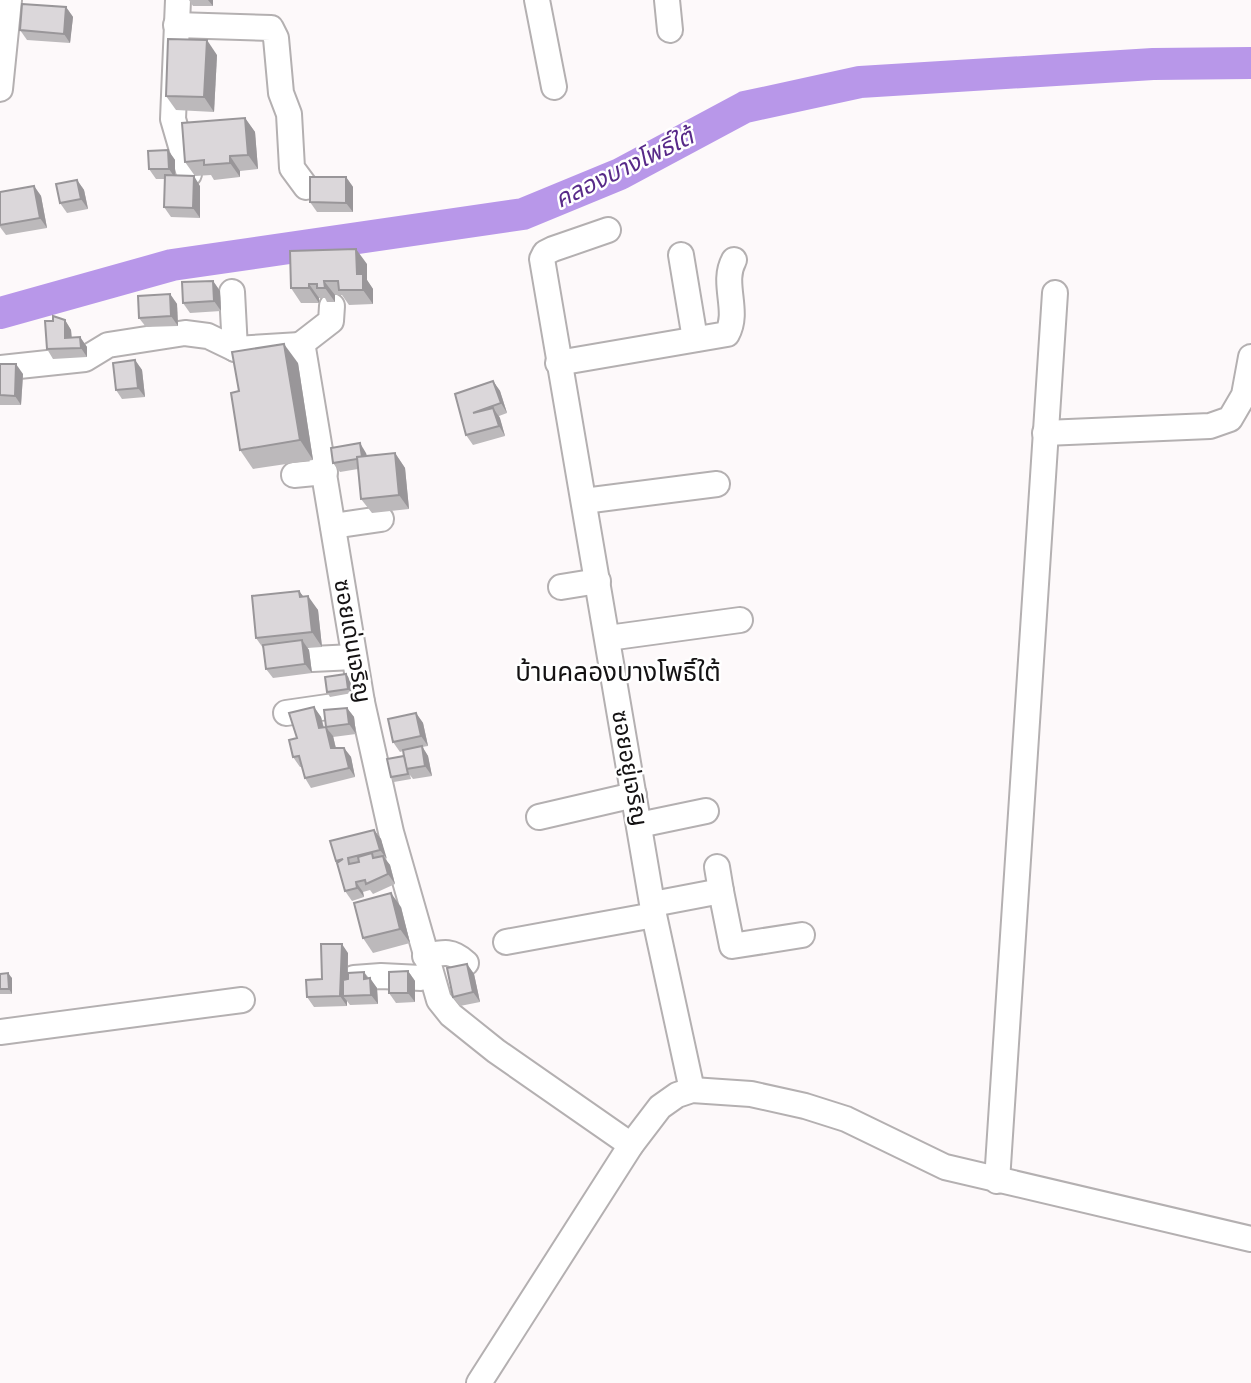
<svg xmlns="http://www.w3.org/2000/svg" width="1251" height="1383" font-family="Montserrat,'Noto Sans Thai',sans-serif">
<rect width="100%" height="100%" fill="#fdf9fa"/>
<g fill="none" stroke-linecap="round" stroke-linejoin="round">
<path stroke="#b897e9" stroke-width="32" d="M0 313 172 265 523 214 620 174 745 107 860 82 1153 64 1251 63"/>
<g stroke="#b4b0b1" stroke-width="28">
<g id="minor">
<path d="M178 0 173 119 189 174"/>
<path d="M537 0 554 87"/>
<path d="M667 0 670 30"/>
<path d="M176 25 271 28 276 38 281 93 289 114 292 168 306 187"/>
<path d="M0 89 9 0"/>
<path d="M608 230 553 249 545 253 542 259 654 915 692 1090"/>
<path d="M681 255 695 339"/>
<path d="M232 292 235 349"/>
<path d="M300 345 331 321 332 306"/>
<path d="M558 363 727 334C740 311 721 283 734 260"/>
<path d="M0 368 85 359 108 345 185 333 208 336 235 349 300 345 303 348 362 702 391 832 439 1000 451 1015 496 1051 631 1145"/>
<path d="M1045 433 1210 426 1230 419 1244 395 1251 357"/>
<path d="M294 475 325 472"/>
<path d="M584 501 717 484"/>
<path d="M333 526 381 519"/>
<path d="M561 587 598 581"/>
<path d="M608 638 740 620"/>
<path d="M312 659 354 657"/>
<path d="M286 713 362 702"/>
<path d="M539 817 634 795"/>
<path d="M639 825 706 811"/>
<path d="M717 867 721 891"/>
<path d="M653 904 721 891 732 946 802 935"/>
<path d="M506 942 654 915"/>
<path d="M425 956C444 952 452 950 466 963"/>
<path d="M354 978 381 976 421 978"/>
<path d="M0 1032 242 1000"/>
<path d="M997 1181 1055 293"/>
<path d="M479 1383 631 1145 660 1107 677 1095 692 1090 751 1094 805 1106 846 1119 945 1167 1251 1239"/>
</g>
</g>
<use href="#minor" stroke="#fff" stroke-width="24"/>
</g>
<g fill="#bcb9bb">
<path d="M189 0H213V6H193Z"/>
<path d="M66 7 73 17 70 43 27 40 20 30Z"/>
<path d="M217 55 214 112 176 110 166 96Z"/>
<path d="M245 118 255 132 258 169 240 171V177L214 180 211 175 195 176 185 162Z"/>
<path d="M168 150 175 160V176L200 186V218L171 217 164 207 165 179H156L149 169Z"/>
<path d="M346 177 353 187V212H317L310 202Z"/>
<path d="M77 180 84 190 88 209 67 213 60 203Z"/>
<path d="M34 186 41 196 47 228 6 235 0 227V192Z"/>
<path d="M367 264V280L373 289V304L349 305 342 295H335V302H327L325 298H319V303H301L291 288Z"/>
<path d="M213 281 220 291 221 311 190 313 183 303Z"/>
<path d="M170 294 177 304 178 326 146 327 139 318Z"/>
<path d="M65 320 71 330 72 338 80 337 87 347V357L53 359 47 349Z"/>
<path d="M135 360 142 370 145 397 122 399 116 390Z"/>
<path d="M298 363 313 460 253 469 240 450 239 391Z"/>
<path d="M0 364 23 374 21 405H0Z"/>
<path d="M493 381 500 391 507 413 499 416 505 436 473 445 466 435Z"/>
<path d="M366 453 367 456 395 453 405 468 409 509 372 513 361 499 358 469 340 472 333 463Z"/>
<path d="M299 591 303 596 318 610 322 647 307 648 309 650 312 673 273 678 266 669 263 648 256 638Z"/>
<path d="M350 679 352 693 330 697 327 692Z"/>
<path d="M314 707 321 717 324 727 333 736 336 748H344L351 757 355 777 311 788 305 778 302 767H300L293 757 297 738Z"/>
<path d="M347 708 354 717 356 734 333 737 326 727Z"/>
<path d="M416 713 423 723 428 746 422 747 428 756 432 776 413 779 410 775 411 779 394 782 391 777 404 756 403 751 400 752 393 742Z"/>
<path d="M374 830 381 839 386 860 390 865 395 884 373 894 370 890 363 892 364 897 352 901 345 891 336 861Z"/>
<path d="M401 907 410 943 373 953 363 938Z"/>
<path d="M348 953V973L364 972 377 988 378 1004 350 1005 347 1001V1006L314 1007 307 997 322 979Z"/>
<path d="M467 964 474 974 480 1002 460 1006 453 997Z"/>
<path d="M408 971 415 981V1002L396 1003 389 993Z"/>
<path d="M0 974 12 978V994H0Z"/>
</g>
<g fill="#999699">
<path d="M208 0H213V6Z"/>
<path d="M66 7 73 17 70 43 64 34Z"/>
<path d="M207 40 217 55 214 112 204 97Z"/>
<path d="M245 118 255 132 258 169 248 155Z"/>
<path d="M168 150 175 160V178L169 169Z"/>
<path d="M230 156 240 171V177L230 163Z"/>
<path d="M194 176 200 186V218L193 208Z"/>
<path d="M346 177 353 187V212L346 203Z"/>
<path d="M77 180 84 190 88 209 81 199Z"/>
<path d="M34 186 41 196 47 228 40 218Z"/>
<path d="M356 249 367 264V280L373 289V304L363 290 357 274Z"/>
<path d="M213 281 220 291 221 311 214 301Z"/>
<path d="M324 281 335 295V302L325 288Z"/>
<path d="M309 284 319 298V303L309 288Z"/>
<path d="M170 294 177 304 178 326 171 316Z"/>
<path d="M65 320 71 330 72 348 65 338Z"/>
<path d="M80 337 87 347V357L81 348Z"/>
<path d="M284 344 298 363 313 460 300 440Z"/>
<path d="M135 360 142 370 145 397 138 388Z"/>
<path d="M16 364 23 374 21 405 15 396Z"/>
<path d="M493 381 500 391 507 413 501 403Z"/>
<path d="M493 408 500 418 505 436 499 426Z"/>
<path d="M360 443 366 453 369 468 362 458Z"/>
<path d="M395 453 405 468 409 509 399 495Z"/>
<path d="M299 591 309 604 308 596 318 610 322 647 312 632Z"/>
<path d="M302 640 309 650 312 673 305 664Z"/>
<path d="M346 674 350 679 352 693 348 689Z"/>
<path d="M314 707 321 717 326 738 319 728Z"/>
<path d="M347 708 354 717 356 734 349 724Z"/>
<path d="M416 713 423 723 428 746 421 736Z"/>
<path d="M326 727 333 736 338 758 331 748Z"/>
<path d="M422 746 428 756 432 776 425 766Z"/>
<path d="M344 748 351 757 355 777 349 768Z"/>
<path d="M374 830 381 839 387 859 380 850Z"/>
<path d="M383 856 390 865 395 884 388 874Z"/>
<path d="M356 882 363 892 364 897 357 888Z"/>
<path d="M391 893 401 907 410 943 400 929Z"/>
<path d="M342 944 348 953 347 996H343L347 1001V1006L340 996Z"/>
<path d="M467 964 474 974 480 1002 473 992Z"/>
<path d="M408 971 415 981V1002L408 993Z"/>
<path d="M364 972 370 982V978L377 988 378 1004 371 995 364 979Z"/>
<path d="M8 973 12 978V994L9 989Z"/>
</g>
<g fill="#dbd7da" stroke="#999699" stroke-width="2">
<path d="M22 4 66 7 64 34 20 30Z"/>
<path d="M168 39 207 40 204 97 166 96Z"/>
<path d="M245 118 248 155 230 156V163L204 165V160L185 162 182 123Z"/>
<path d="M168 150 169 169H149L148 151Z"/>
<path d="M165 175 194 176 193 208 164 207Z"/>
<path d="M310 177H346V203L310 202Z"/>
<path d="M77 180 81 199 60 203 56 184Z"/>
<path d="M34 186 40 218 0 225V192Z"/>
<path d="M356 249 357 274H363V290H339L338 281H324L325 288H317V284H309V288H291L290 251Z"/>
<path d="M213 281 214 301 183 303 182 282Z"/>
<path d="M170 294 171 316 139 318 138 296Z"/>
<path d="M53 316 65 320V338L80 337 81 348 47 349 45 321H53Z"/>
<path d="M284 344 300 440 240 450 231 393 239 391 232 352Z"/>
<path d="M135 360 138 388 116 390 113 363Z"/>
<path d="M0 364H16L15 396 0 395Z"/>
<path d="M493 381 501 403 473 413 493 408 499 426 466 435 455 394Z"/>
<path d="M360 443 362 457H357V459L333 463 331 448Z"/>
<path d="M395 453 399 495 361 499 357 457Z"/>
<path d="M299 591 300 597 308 596 312 632 256 638 252 596Z"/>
<path d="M302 640 305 664 266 669 263 645Z"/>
<path d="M346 674 348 689 327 692 325 677Z"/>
<path d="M314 707 319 728 326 727 331 748H344L349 768 305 778 299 756 293 757 289 740 297 738 289 713Z"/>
<path d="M347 708 349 724 326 727 324 710Z"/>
<path d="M416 713 421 736 393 742 388 719Z"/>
<path d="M422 746 425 766 406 769 403 750Z"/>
<path d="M404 756 408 774 391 777 387 759Z"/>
<path d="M374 830 380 850 348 858 349 864 359 862 358 857 372 853 373 858 383 856 388 874 366 884 365 880 356 882 357 888 345 891 337 863 343 859 336 861 330 841Z"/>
<path d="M391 893 400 929 363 938 354 903Z"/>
<path d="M321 944H342L340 996 307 997 306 980 322 979Z"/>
<path d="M467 964 473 992 453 997 447 968Z"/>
<path d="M408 971V993H389V972Z"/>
<path d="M364 972V979L370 978 371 995 343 996V980L348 979V973Z"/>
<path d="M8 973 9 989H0V974Z"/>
</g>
<g text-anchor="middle" stroke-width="5" stroke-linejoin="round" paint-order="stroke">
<g font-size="23" fill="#141213" stroke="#fff">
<text transform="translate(353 641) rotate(80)" y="8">ซอยเด่นเจริญ</text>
<text transform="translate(630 768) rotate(80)" y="8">ซอยอยู่เจริญ</text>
</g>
<g font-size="24" font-style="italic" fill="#582a89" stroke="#fff">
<text transform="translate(624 168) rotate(-26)" y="8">คลองบางโพธิ์ใต้</text>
</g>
<g font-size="26" fill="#141213" stroke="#fff">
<text x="618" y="681">บ้านคลองบางโพธิ์ใต้</text>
</g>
</g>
</svg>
